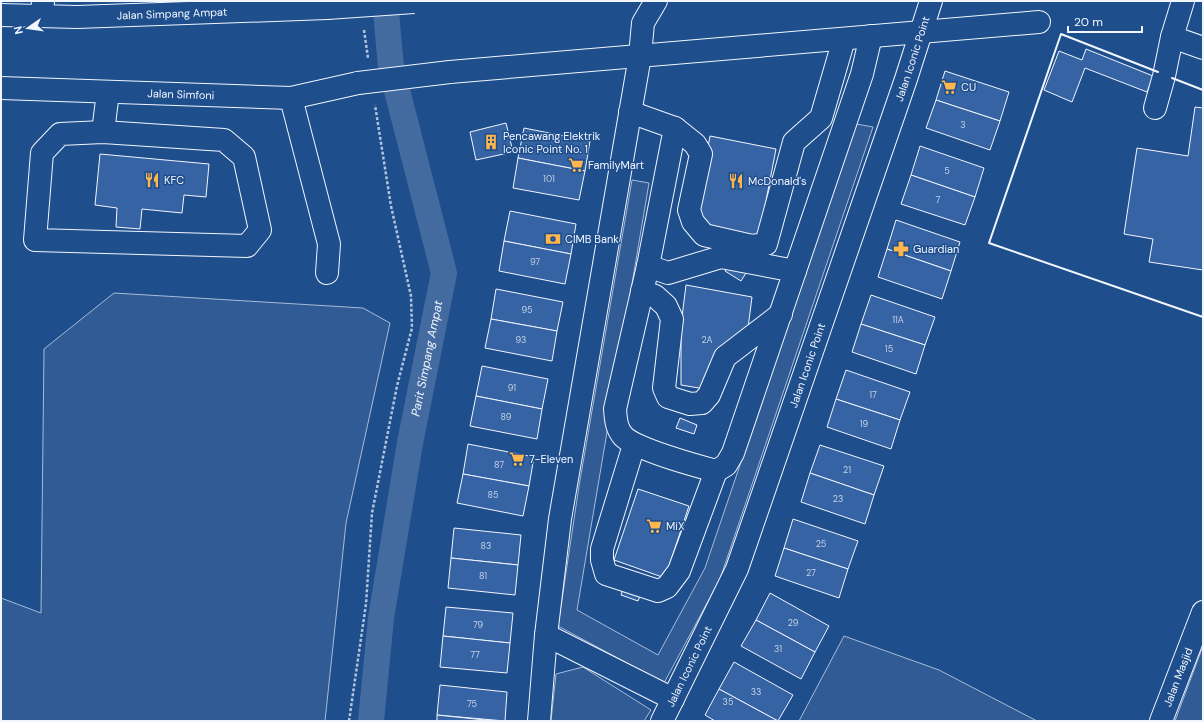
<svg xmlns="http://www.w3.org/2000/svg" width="1204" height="722" font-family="'DM Sans',sans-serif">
<rect width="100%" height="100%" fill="#1f4e8c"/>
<g fill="#305b95" stroke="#a8bbd7">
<path d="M856 124 873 127 720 579 664 683 558 626 579 486 632 180 649 183 577 610 658 655 705 568Z"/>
<path d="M114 293 363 308 390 323 346 523 325 721H1V598L41 613 44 349Z"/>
<path d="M844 636 939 670 1037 721H799Z"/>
<path d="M1203 646V721H1175Z"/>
<path d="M583 667 651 710 644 721H551L556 674Z"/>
</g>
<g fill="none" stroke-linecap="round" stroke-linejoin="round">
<path stroke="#446ba0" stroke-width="26" id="s1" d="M371 721 381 618 410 443 444 273 391 67 385 1"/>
</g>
<g fill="#3563a3" stroke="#f2f6ff">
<path d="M1086 49 1153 76 1147 92 1085 68 1072 102 1044 90 1059 51 1082 60Z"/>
<path d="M945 71 1009 92 1000 121 936 100Z"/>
<path d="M936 100 1000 121 990 150 926 128Z"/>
<path d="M1195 107 1203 108V270L1149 262 1153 239 1124 234 1137 148 1188 156Z"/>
<path d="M506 123 513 152 476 160 470 132Z"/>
<path d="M524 128 590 141 585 171 518 158Z"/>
<path d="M710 136 776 149 759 237 705 227 696 213Z"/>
<path d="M920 146 984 168 975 197 911 175Z"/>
<path d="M100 154 209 164 206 197 184 195 182 213 142 209 140 229 116 227 117 208 95 205Z"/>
<path d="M518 158 585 171 579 200 513 188Z"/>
<path d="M911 175 975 197 965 225 901 204Z"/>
<path d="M510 211 576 224 571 254 504 241Z"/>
<path d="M896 220 960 242 951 271 887 249Z"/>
<path d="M504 241 571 254 565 284 499 271Z"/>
<path d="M887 249 951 271 942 299 878 277Z"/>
<path d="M730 262 746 273 741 281 725 271Z"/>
<path d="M686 285 752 297 748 328 705 389 681 385V325Z"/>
<path d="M496 289 563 302 557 331 491 319Z"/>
<path d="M871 295 935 317 925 345 861 324Z"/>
<path d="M491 319 557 331 552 361 485 348Z"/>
<path d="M861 324 925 345 916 374 852 352Z"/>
<path d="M482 366 548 379 542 409 476 396Z"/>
<path d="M846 370 910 392 900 420 836 399Z"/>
<path d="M476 396 542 409 537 439 470 426Z"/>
<path d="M836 399 900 420 891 449 827 427Z"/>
<path d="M680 418 697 425 694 434 676 428Z"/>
<path d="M468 444 534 457 529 486 463 474Z"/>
<path d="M820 445 884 466 874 495 810 473Z"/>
<path d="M810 473 874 495 865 524 801 502Z"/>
<path d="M463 474 529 486 523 516 457 503Z"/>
<path d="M638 489 689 506 665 578 614 560Z"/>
<path d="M793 519 858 541 848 569 784 548Z"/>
<path d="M454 528 521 535 518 565 451 558Z"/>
<path d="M784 548 848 569 839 598 775 576Z"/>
<path d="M451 558 518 565 515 595 448 588Z"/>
<path d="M624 585 642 591 638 601 621 595Z"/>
<path d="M770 593 829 626 815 652 756 620Z"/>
<path d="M446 607 513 613 510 643 443 636Z"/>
<path d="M756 620 815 652 801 679 741 646Z"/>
<path d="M443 636 510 643 507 673 440 667Z"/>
<path d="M734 662 793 695 778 721 719 689Z"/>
<path d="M440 685 507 692 505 721 437 715Z"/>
<path d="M719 689 778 721H715L705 715Z"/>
<path d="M437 715 495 721H437Z"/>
</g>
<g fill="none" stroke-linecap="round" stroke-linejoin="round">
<g stroke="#f2f6ff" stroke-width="24">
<g id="minor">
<path d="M1183 1 1172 37 1203 48"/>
<path d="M450 72 1039 22"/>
<path id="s2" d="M1 88 291 98 358 83"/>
<path d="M291 98 329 244 327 273"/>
<path d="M1155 108 1164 76 1172 37"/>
<path d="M630 112 675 128 648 266 615 409C616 419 616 428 623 436 635 449 697 466 716 471L726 465 733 453 862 74 871 36"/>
<path d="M675 128 695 144 701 154 689 210 693 222 704 235 752 246 766 244 794 142 821 118 844 39"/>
<path d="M103 132 224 140 244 157 260 230 247 246 35 240 42 153 60 134Z"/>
<path d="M103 132 108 92"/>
<path d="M648 266 668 273 721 257 795 271"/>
<path d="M642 291 655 296 666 306 672 319 664 388 668 397 690 404 702 403 709 395 725 357 781 314"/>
<path d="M634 445 602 549V560L606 574 658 591 667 587 679 571 716 471"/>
<path d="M546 635 673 699"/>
<path d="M539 721 546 635 560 519 640 56 643 23 656 1"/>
<path id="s3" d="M662 721 737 569 906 79 931 1"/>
<path id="s4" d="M1161 721 1203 612"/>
</g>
</g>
<g stroke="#f2f6ff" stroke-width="24">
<path id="major" d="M42 16 43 1"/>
</g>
<g stroke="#f2f6ff" stroke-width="24">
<g id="highway">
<path id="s5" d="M1 15 77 17 327 8"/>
</g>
</g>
<g stroke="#b3c4dc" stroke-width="2.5" stroke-dasharray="3 2" stroke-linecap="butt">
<path d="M364 30 368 58"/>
<path d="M349 721 366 604 372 513 397 386 412 328 411 296 391 206 375 105"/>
</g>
<use href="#minor" stroke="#1f4e8c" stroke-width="22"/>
<use href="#major" stroke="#1f4e8c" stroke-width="22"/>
<use href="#highway" stroke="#1f4e8c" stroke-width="22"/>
<g stroke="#f2f6ff" stroke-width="24" stroke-linecap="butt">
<path id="minor-bridge" d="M358 83 450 72"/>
</g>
<g stroke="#f2f6ff" stroke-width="24" stroke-linecap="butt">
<path id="highway-bridge" d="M327 8 414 2"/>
</g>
<use href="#minor-bridge" stroke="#1f4e8c" stroke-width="22"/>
<use href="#highway-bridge" stroke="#1f4e8c" stroke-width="22"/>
<g stroke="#f2f6ff" stroke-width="2">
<path d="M1158 72 1061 34 989 243 1203 317"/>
<path d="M1172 78 1203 90"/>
</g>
</g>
<defs>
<g id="supermarket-bare" transform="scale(1.2)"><path d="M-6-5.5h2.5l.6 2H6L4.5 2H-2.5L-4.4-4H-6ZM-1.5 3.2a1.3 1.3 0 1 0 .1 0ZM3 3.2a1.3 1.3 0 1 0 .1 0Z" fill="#ffb74d" stroke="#1f4e8c" stroke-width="2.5" paint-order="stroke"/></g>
<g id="building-bare" transform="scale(1.2)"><path d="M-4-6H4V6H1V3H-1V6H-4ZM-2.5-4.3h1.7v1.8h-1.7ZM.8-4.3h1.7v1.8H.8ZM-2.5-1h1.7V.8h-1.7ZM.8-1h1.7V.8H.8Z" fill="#ffb74d" stroke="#1f4e8c" stroke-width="2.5" paint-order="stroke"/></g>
<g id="restaurant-bare" transform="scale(1.2)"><path d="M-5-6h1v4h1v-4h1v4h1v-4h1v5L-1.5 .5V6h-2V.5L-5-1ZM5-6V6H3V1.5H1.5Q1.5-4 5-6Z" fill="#ffb74d" stroke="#1f4e8c" stroke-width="2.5" paint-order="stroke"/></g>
<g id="bank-bare" transform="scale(1.2)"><path d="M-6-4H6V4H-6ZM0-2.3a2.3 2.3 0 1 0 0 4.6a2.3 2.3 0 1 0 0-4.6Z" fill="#ffb74d" stroke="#1f4e8c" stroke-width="2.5" paint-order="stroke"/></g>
<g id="pharmacy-bare" transform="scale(1.2)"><path d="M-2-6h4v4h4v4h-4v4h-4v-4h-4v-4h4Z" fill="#ffb74d" stroke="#1f4e8c" stroke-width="2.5" paint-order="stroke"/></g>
</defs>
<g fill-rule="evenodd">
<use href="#supermarket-bare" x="949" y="87"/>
<use href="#building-bare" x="491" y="142"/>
<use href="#supermarket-bare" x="576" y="165"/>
<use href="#restaurant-bare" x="152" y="180"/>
<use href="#restaurant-bare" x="736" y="181"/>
<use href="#bank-bare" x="553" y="239"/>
<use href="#pharmacy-bare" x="901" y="249"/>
<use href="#supermarket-bare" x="517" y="459"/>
<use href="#supermarket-bare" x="654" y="526"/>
</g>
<g text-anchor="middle" stroke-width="3" stroke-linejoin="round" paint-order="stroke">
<g font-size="9" fill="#c3d1e8">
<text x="963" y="128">3</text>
<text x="947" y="174">5</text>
<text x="549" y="182">101</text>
<text x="938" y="203">7</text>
<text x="535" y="265">97</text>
<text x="527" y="313">95</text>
<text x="898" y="323">11A</text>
<text x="521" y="343">93</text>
<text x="707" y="343">2A</text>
<text x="889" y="352">15</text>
<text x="512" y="391">91</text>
<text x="873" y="398">17</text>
<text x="506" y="420">89</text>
<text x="864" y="427">19</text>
<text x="499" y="468">87</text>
<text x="847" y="473">21</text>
<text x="493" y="498">85</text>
<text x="838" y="502">23</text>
<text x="821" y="547">25</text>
<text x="486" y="549">83</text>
<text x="811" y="576">27</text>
<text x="483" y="579">81</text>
<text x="793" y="626">29</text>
<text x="478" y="628">79</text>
<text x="778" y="652">31</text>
<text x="475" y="658">77</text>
<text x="756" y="695">33</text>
<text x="728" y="705">35</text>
<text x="472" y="707">75</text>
</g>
<g font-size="11" fill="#f2f6ff" stroke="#1f4e8c">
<text dy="4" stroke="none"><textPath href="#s5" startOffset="171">Jalan Simpang Ampat</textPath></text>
<text dy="4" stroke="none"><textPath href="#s3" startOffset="709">Jalan Iconic Point</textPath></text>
<text dy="4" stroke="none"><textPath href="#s2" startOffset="180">Jalan Simfoni</textPath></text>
<text dy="4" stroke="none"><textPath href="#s3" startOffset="385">Jalan Iconic Point</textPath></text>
<text dy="4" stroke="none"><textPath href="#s3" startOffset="61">Jalan Iconic Point</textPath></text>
<text dy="4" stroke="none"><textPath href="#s4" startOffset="47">Jalan Masjid</textPath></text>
</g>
<g font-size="11" fill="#f2f6ff" stroke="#1f4e8c" text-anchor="start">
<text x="961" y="91">CU</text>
<text x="503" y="140">Pencawang Elektrik<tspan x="503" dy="13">Iconic Point No. 1</tspan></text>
<text x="588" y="169">FamilyMart</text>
<text x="164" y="184">KFC</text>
<text x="748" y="185">McDonald's</text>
<text x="565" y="243">CIMB Bank</text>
<text x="913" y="253">Guardian</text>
<text x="529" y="463">7-Eleven</text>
<text x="666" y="530">MiX</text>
</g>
<g font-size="12" font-style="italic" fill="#f2f6ff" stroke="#1f4e8c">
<text dy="4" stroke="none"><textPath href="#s1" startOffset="367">Parit Simpang Ampat</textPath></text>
</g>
</g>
<rect width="1204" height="722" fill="none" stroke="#f2f6ff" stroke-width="4"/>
<g transform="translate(28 28) rotate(257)" stroke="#1f4e8c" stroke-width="3" paint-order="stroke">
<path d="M0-3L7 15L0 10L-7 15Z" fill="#f2f6ff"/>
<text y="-6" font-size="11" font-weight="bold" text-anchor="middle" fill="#f2f6ff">N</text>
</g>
<path d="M1068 26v6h74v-6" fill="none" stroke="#f2f6ff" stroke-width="2"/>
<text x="1074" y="26" font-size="12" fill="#f2f6ff" stroke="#1f4e8c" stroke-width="3" paint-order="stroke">20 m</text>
</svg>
